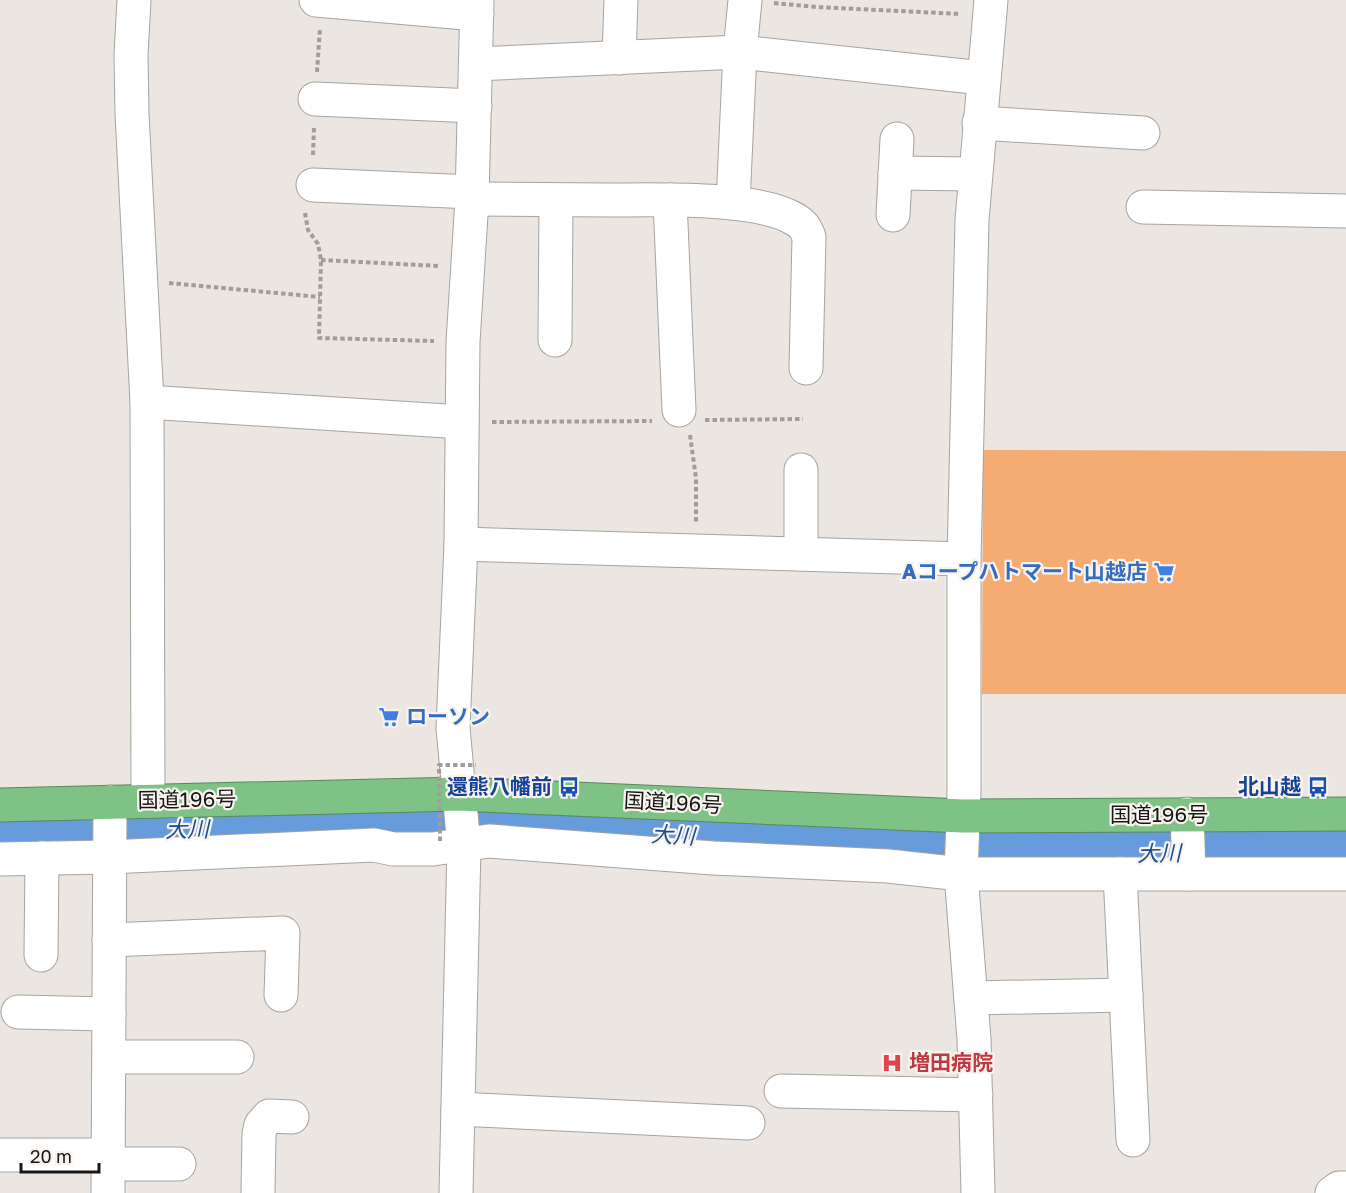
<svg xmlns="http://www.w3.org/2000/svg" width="1346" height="1193" font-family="'Golos Text','Noto Sans JP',sans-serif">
<rect width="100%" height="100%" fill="#ebe6e2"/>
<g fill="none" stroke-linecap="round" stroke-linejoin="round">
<path stroke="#669bdc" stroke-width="46" d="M0 832 86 828 488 824 1012 855 1346 851"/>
</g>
<path fill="#f5ac73" d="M983 450 1346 451V694H982Z"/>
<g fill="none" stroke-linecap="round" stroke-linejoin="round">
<g stroke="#a7a39f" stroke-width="35">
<g id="minor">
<path d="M134 0 131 55 132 114 147 402 148 801"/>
<path d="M316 0 477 14"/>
<path d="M619 58 621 0"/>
<path d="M476 64 740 52 983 78"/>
<path d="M315 99 475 106"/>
<path d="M979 123 1143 133"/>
<path d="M895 173 975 174"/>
<path d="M313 185 472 192"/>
<path d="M472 199C518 199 564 200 610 200 655 200 759 196 796 220 804 225 806 229 809 237L806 368"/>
<path d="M670 200 679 410"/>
<path d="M733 203 740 52 745 0"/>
<path d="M1143 207 1346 211"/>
<path d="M893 215 897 139"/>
<path d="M555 340 556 200"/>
<path d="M147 402 462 422"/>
<path d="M801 470V554"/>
<path d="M461 544 964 559"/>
<path d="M1187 814 1189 874"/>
<path d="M0 859 109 857 374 845 393 849H433L489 841 713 858 888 866 961 874H1346"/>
<path d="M1120 874 1133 1140"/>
<path d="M109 940 283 933 281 995"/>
<path d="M41 955 42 858"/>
<path d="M971 998 1126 995"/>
<path d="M18 1012 109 1014"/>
<path d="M109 1057H237"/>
<path d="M781 1091 976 1095"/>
<path d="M458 1109 748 1123"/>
<path d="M0 1155H108"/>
<path d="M108 1164H179"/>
<path d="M108 1193 110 802"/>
<path d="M258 1193 259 1134 261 1125 269 1116 292 1117"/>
<path d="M456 1193 464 846 453 728 461 544 463 342 472 199 477 0"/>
<path d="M978 1193 974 1039 961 874 964 791V559L972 220 991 0"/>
<path d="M1332 1193 1339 1188H1346"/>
</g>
</g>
<g stroke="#5a875e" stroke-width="35">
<path id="highway" d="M0 805 459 794 963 816 1346 814"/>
</g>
<g stroke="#a19d9b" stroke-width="4" stroke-dasharray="4.5 3" stroke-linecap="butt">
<path d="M774 3 816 7 961 14"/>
<path d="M317 72 320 28"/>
<path d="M313 155 314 127"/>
<path d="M305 213 308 230 318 244 321 260 319 338 434 341"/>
<path d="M321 260 440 266"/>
<path d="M169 283 320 297"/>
<path d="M705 420 803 419"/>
<path d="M492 422 652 421"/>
<path d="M690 435 696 478V523"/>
</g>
<use href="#minor" stroke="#fff" stroke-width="33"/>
<use href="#highway" stroke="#7ec385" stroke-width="33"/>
<path stroke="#a19d9b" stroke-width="4" stroke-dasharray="4.5 3" stroke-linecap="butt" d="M440 841 439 765H476"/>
</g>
<defs>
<g id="supermarket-bare" transform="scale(1.62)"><path d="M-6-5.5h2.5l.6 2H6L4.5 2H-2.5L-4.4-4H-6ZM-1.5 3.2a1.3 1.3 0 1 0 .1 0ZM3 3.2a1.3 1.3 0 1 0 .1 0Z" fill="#3f7fe0" stroke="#f8f3ef" stroke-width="2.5" paint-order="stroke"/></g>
<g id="bus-bare" transform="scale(1.62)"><path d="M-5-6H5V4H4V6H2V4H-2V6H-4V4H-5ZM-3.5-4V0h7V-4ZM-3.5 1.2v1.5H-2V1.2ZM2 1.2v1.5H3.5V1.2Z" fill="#1a4fb4" stroke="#f8f3ef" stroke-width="2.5" paint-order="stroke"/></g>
<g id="hospital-bare" transform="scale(1.62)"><path d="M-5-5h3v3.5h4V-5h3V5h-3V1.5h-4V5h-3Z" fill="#e0444e" stroke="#f8f3ef" stroke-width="2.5" paint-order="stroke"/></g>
</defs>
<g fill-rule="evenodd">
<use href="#supermarket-bare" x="1164" y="572"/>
<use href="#supermarket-bare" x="389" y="717"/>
<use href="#bus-bare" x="569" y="787"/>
<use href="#bus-bare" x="1318" y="787"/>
<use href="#hospital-bare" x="892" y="1063"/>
</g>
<g text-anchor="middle" stroke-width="4.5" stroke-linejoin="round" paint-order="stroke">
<g font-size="21" font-weight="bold" fill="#366cbe" stroke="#f8f3ef" text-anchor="end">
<text x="1147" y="579">Aコープハトマート山越店</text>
<text x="406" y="724" text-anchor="start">ローソン</text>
</g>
<g font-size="21" font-weight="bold" fill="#164399" stroke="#f8f3ef" text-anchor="end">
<text x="552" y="794">還熊八幡前</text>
<text x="1301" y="794">北山越</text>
</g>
<g font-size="21" fill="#181716" stroke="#f8f3ef">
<text transform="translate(187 800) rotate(-1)" y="7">国道196号</text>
<text transform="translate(673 803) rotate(3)" y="7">国道196号</text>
<text x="1159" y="822">国道196号</text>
</g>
<g font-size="21" font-weight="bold" fill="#be3a42" stroke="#f8f3ef" text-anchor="start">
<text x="909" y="1070">増田病院</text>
</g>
<g font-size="22" font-style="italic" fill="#1c508c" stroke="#f8f3ef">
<text transform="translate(187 829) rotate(-1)" y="8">大川</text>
<text transform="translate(673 835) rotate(3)" y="8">大川</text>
<text transform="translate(1159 853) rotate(-1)" y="8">大川</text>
</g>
</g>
<path d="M21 1163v9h78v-9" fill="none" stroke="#181716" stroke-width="3"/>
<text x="30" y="1163" font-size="18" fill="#181716" stroke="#f8f3ef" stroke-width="4.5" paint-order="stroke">20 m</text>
</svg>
